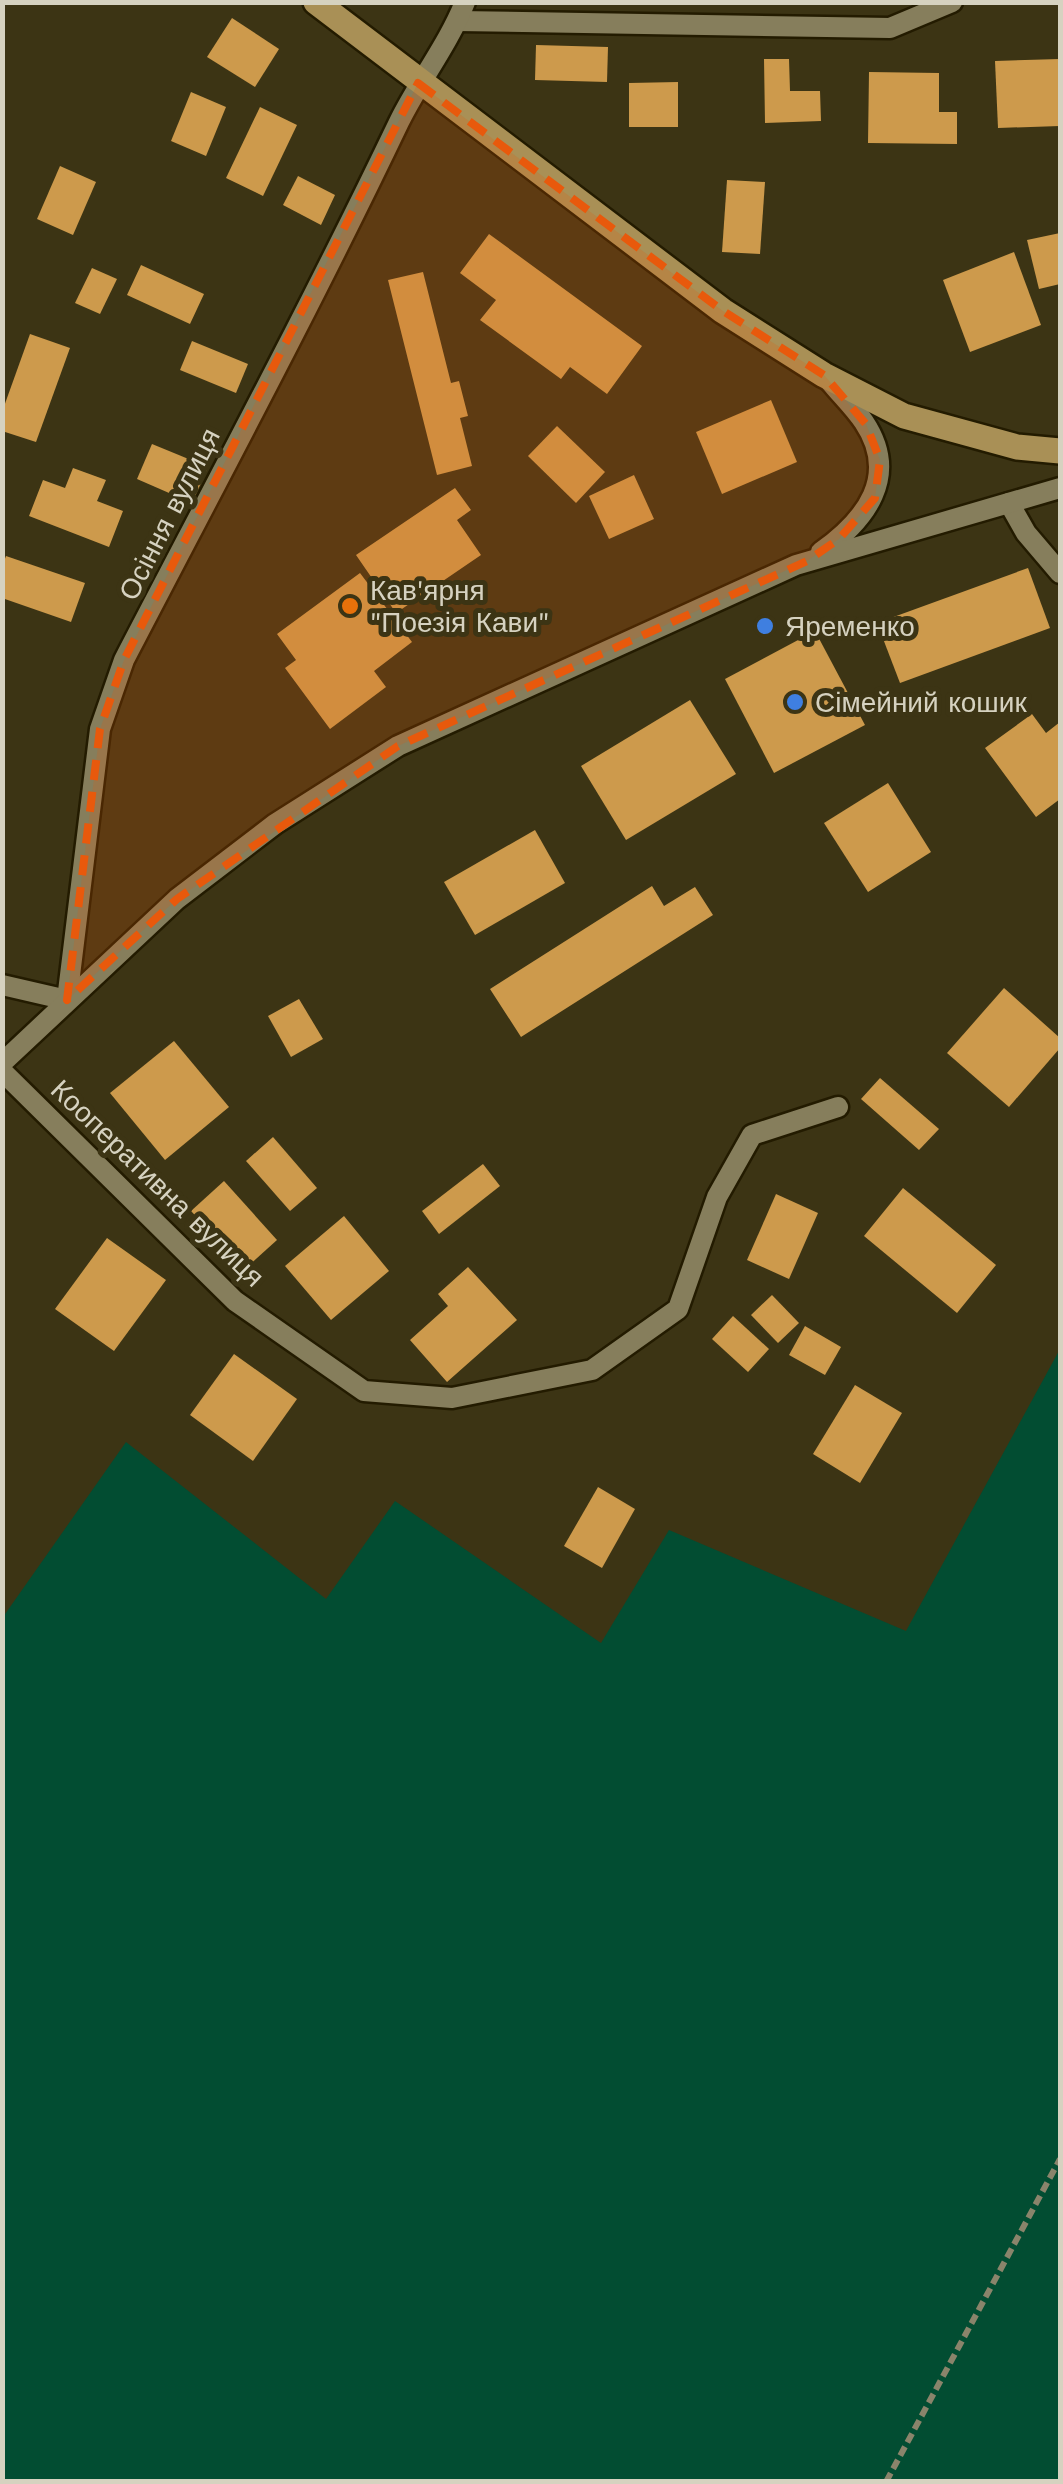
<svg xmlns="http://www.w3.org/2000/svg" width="1063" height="2484" font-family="'Work Sans',sans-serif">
<rect width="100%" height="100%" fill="#3c3414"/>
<path fill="#024d32" d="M1060 1349V2481H3V1617L126 1442 326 1599 395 1501 601 1643 669 1530 906 1631Z"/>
<g fill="#cd9a4c">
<path d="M232 18 279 49 255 87 207 57Z"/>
<path d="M536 45 608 47 607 82 535 80Z"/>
<path d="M764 59H789L790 91H820L821 121 765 123Z"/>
<path d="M1060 59V126L998 128 995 61Z"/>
<path d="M869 72 939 73V112H957V144L868 143Z"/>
<path d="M678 82V127H629V83Z"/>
<path d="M191 92 226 107 206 156 171 141Z"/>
<path d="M260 107 297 125 263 196 226 178Z"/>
<path d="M60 166 96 182 73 235 37 219Z"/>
<path d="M298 176 335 195 321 225 283 205Z"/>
<path d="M727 180 765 182 760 254 722 252Z"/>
<path d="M1060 233V284L1039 289 1027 240Z"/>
<path d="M489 234 642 346 607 394 570 367 561 379 480 320 496 300 460 273Z"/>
<path d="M1014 252 1041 325 970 352 943 280Z"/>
<path d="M141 265 204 294 190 324 127 295Z"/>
<path d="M92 268 117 279 100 314 75 303Z"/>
<path d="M423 272 451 383 459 381 468 416 460 418 472 466 437 475 388 280Z"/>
<path d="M30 334 70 348 36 442 2 431V412Z"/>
<path d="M192 341 248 364 236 393 180 370Z"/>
<path d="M771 400 797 462 722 494 696 432Z"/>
<path d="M557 426 605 472 576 503 528 456Z"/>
<path d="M152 444 208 467 192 503 137 479Z"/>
<path d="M73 468 106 480 97 501 123 511 109 547 29 516 43 480 65 488Z"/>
<path d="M634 475 654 519 609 539 589 496Z"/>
<path d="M455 488 471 510 457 520 481 555 396 613 356 555Z"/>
<path d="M6 556 85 583 71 622 2 598V567Z"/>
<path d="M1028 568 1050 628 900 683 877 623Z"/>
<path d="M360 573 412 642 374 671 386 687 330 729 285 668 296 660 277 634Z"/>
<path d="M815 631 865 725 774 773 725 679Z"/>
<path d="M690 700 736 774 626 840 581 766Z"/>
<path d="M1032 714 1046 733 1060 722V799L1036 817 985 748Z"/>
<path d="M888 783 931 852 868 892 824 823Z"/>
<path d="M535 830 565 883 475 935 444 882Z"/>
<path d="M652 886 664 906 695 887 713 915 521 1037 490 989Z"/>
<path d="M1004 988 1060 1038V1048L1009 1107 947 1053Z"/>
<path d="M299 999 323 1039 291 1057 268 1016Z"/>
<path d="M174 1041 229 1107 165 1160 110 1093Z"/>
<path d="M880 1078 939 1129 919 1150 861 1099Z"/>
<path d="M273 1137 317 1188 290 1211 246 1161Z"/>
<path d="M483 1164 500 1186 439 1234 422 1211Z"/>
<path d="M224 1181 277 1240 245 1269 191 1211Z"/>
<path d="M903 1188 996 1265 957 1313 864 1236Z"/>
<path d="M776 1194 818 1213 789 1279 747 1260Z"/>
<path d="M344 1216 389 1271 331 1320 285 1266Z"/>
<path d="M107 1238 166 1280 114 1351 55 1309Z"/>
<path d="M468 1267 517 1320 447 1382 410 1340 448 1306 438 1294Z"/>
<path d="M772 1295 799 1323 778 1343 751 1315Z"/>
<path d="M733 1316 769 1349 748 1372 712 1339Z"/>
<path d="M805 1326 841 1347 825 1375 789 1355Z"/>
<path d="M234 1354 297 1399 253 1461 190 1415Z"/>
<path d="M855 1385 902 1413 860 1483 813 1454Z"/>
<path d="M598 1487 635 1509 602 1568 564 1546Z"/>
</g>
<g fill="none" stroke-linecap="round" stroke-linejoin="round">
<g stroke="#231b00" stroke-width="25">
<g id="minor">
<path d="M458 21 890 28 952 2"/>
<path d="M1009 503 1026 533 1060 573"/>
<path d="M2 985 67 1000 100 729 124 660C217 481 312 304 399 122 419 81 448 45 465 2"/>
<path d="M2 1071 235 1301 364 1391 452 1398 592 1370 678 1309 717 1197 752 1135 838 1107"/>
</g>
</g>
<g stroke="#231b00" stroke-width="25">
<g id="tertiary">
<path d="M821 552C866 520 900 476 864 422 854 407 840 394 829 380"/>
<path d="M2 1063 177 899 275 824 398 746 796 565 1060 488"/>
</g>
</g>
<g stroke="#231b00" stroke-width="30">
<path id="primary" d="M316 2 723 311 824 375 904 416 1017 447 1060 451"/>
</g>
<path stroke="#8a846b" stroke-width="6" stroke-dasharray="10 5" stroke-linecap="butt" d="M886 2482 1060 2159"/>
<use href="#minor" stroke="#867e5c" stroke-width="20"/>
<use href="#tertiary" stroke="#867e5c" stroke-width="20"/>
<use href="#primary" stroke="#a99056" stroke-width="25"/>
</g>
<path fill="#e8590c" fill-opacity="0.2" stroke="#e8590c" stroke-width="8" stroke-dasharray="20 12" stroke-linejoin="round" d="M418 83 723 311 824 375 866 424 880 460 875 498 839 539 807 561 398 746 177 899 67 1000 100 729 124 660Z"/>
<circle fill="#e8710a" stroke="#3c3414" stroke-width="4" cx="350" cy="606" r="10"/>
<g fill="#3f7fe0" stroke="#3c3414" stroke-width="4">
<circle cx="765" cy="626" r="10"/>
<circle cx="795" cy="702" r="10"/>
</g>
<g text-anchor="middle" stroke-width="10" stroke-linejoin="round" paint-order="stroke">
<g font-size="28" fill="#d6d2c0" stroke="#3c3414">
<text transform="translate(169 514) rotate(-63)" y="10">Осіння вулиця</text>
<text transform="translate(158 1183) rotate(44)" y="10">Кооперативна вулиця</text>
</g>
<g font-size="28" fill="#d6d2c0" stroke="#3c3414" text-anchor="start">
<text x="370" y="600">Кав'ярня<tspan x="370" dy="32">"Поезія Кави"</tspan></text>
<text x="785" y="636">Яременко</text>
<text x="815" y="712">Сімейний кошик</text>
</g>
</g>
<rect width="1063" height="2484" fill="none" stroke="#d6d2c0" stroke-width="10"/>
</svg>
